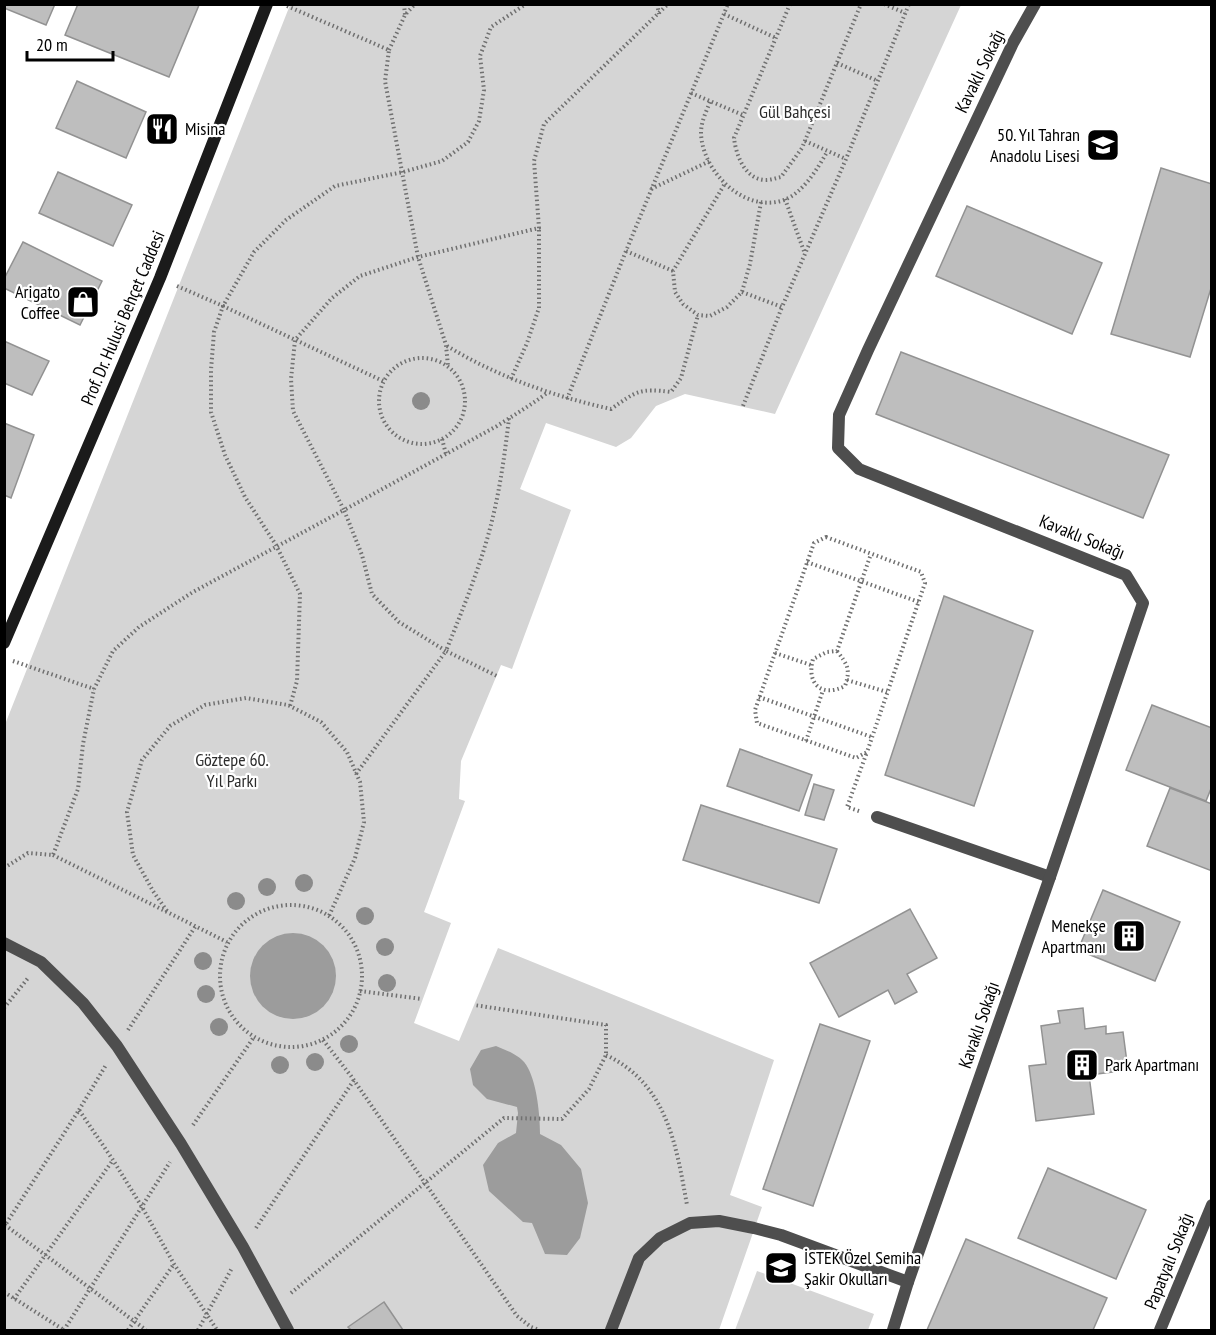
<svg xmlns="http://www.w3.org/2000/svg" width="1216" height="1335" font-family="'PT Sans Narrow',sans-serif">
<rect width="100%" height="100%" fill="#fff"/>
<g fill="#d5d5d5">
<path d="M290 5H961L775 414 685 394 656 406 631 438 616 447 546 423 520 489 571 510 512 669 501 665 461 761 459 799 465 801 424 912 451 923 414 1023 459 1041 498 948 774 1060 730 1195 762 1207 719 1330H5L4 727Z"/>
<path d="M757 1271 874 1314 868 1330H735Z"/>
</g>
<g fill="#9c9c9c">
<circle cx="293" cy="976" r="43"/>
<path d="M496 1046C508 1051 522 1056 528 1068 537 1085 540 1115 540 1134L561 1145 581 1169 588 1203 580 1238 567 1255 545 1254 532 1223 523 1222 489 1191 483 1165 498 1143 516 1133 518 1113 517 1107 487 1099 473 1085 470 1069 481 1050Z"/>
</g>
<g fill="#bebebe" stroke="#929292" stroke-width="1.5">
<path d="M4 4H55L46 25 4 8Z"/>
<path d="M78 4H199V5L169 77 65 35Z"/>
<path d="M77 81 146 112 126 158 56 128Z"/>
<path d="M1161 168 1212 184V285L1190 357 1111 334Z"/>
<path d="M58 172 132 205 113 246 39 213Z"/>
<path d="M967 206 1102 263 1072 334 936 276Z"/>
<path d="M23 242 102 281 80 325 4 288V279Z"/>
<path d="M4 341 49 361 32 395 4 383Z"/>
<path d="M901 352 1169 455 1143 518 876 414Z"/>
<path d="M4 423 34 435 11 498 4 495Z"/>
<path d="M944 596 1033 631 974 806 885 775Z"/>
<path d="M1152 705 1212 728V786L1206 801 1126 770Z"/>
<path d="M740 749 812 775 799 811 727 786Z"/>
<path d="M814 784 834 790 824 820 805 815Z"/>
<path d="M1170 788 1212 804V871L1147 846Z"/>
<path d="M701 805 837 849 819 903 683 860Z"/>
<path d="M1103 890 1180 922 1155 981 1078 950Z"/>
<path d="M910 909 937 958 907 974 917 992 895 1004 888 990 839 1017 810 963Z"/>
<path d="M1083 1008 1085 1029 1106 1026V1034L1123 1032 1128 1070 1089 1075 1094 1114 1036 1121 1029 1066 1046 1064 1041 1026 1060 1023 1058 1011Z"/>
<path d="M820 1024 870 1041 813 1206 763 1189Z"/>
<path d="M1048 1168 1146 1210 1116 1279 1018 1238Z"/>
<path d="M966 1239 1107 1298 1093 1330H927Z"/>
<path d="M384 1302 403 1330H351L348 1327Z"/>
</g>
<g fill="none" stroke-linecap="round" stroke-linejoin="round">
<g stroke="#707070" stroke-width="4" stroke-dasharray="1.5 3" stroke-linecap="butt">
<path d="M404 4 405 15"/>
<path d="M657 4 659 14"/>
<path d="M790 4 734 138C736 155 745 180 766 180 771 180 776 178 781 177L802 148 861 4"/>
<path d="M884 4 905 13"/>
<path d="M287 6 389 50 385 81 418 257 446 345 448 366"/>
<path d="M724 14 776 38"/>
<path d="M389 50 405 15 415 4"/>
<path d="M837 63 878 81"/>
<path d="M691 93 743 115"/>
<path d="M710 102C706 112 701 122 701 133 702 171 744 214 784 200 803 193 818 168 827 152"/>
<path d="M805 141 846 159"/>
<path d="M724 185 673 271 675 292 683 304 698 315 710 316 727 307 742 292 750 264 761 202"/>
<path d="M651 189 710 161"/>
<path d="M785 199 805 254"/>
<path d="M673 271 626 251 728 4"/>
<path d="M177 286 223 306 214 332 211 370V412L225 455 245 497 276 545 300 594 297 681 290 706"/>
<path d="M742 292 782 307 846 159 909 4"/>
<path d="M447 346C498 377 553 396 611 409 637 391 639 388 671 392L681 378 698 315"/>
<circle cx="422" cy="401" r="43"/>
<path d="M511 379 527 343 539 308V228"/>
<path d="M383 381 223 306 254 252 286 220 335 186 403 172 442 161 468 142 479 121 484 90 480 56 491 27 526 4"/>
<path d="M567 399 626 251"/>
<path d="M743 406 782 307"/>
<path d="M509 418C504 461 498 504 485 546 474 582 460 616 446 651L399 622 372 594 362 555 344 510 497 426C514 415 531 405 547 393"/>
<path d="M442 439 446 454"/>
<path d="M826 537 921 572 925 583 867 752 856 758 757 723 755 710 814 543Z"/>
<path d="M807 562 919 602"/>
<path d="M837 651C847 664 851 669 845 686 822 698 806 684 813 659L827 652 837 651 871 554"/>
<path d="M775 653 811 665"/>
<path d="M13 661 94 689"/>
<path d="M847 680 887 692"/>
<path d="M759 697 872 737"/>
<path d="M806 741 823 690"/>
<path d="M356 774 446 651 497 676"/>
<path d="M859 811 847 807 867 752"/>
<path d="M53 855 227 942"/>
<path d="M4 868 28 853 53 855 78 789 83 744 94 689 113 651 139 627 193 592 344 510 293 411 291 379 295 340 332 298 360 276 418 257 539 228 534 161 544 124 668 4"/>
<circle cx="291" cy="976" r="71"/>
<path d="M167 911 153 891 133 855 127 812 142 760 170 726 205 705 246 698 288 705 321 722 347 752 360 782 364 822 355 858 329 916"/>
<path d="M360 991 422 999"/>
<path d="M4 1008 28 978"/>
<path d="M128 1030 195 927"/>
<path d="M323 1040 351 1076 517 1316 531 1327 539 1330"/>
<path d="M606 1055C667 1084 676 1144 687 1205"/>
<path d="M79 1110 106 1065"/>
<path d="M193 1125 254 1037"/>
<path d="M5 1225 146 1330"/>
<path d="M4 1227 79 1110 113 1160 142 1207 174 1264 217 1330"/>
<path d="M256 1228 354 1080"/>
<path d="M4 1292 64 1330"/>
<path d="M291 1293 504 1118 562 1119 589 1089 606 1055V1025L474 1005"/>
<path d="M14 1299 113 1160"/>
<path d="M64 1330 170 1162"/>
<path d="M128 1330 174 1264"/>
<path d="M198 1330 232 1268"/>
</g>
<g stroke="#4e4e4e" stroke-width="12">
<path d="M877 817 1050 877"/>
<path d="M4 943 41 962 83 1003 117 1046 181 1144 243 1247 288 1330"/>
<path d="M611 1330 639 1258 660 1238 690 1223 719 1221 754 1228 781 1235 908 1282"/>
</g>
<g stroke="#4e4e4e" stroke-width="12">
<path d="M893 1330 908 1282 1050 877 1143 603 1126 575 859 469 838 448 839 415 868 350 1013 43 1035 4"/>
<path d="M1160 1330 1212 1205"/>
</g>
<path stroke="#1b1b1b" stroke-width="12" d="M4 643 160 278 267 4"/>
</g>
<g fill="#8b8b8b">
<circle cx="421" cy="401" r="9"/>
<circle cx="304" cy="883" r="9"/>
<circle cx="267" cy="887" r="9"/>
<circle cx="236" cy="901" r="9"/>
<circle cx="365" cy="916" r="9"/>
<circle cx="385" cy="947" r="9"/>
<circle cx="203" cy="961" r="9"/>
<circle cx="387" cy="983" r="9"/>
<circle cx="206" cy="994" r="9"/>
<circle cx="219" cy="1027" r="9"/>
<circle cx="349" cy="1044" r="9"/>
<circle cx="315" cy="1062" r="9"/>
<circle cx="280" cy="1065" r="9"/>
</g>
<defs>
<g id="restaurant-square" transform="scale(1.725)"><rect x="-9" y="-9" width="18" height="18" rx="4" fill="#000" stroke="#fff"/><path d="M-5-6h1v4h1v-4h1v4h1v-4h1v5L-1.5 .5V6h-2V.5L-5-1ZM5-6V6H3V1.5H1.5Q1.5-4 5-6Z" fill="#fff"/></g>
<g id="school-square" transform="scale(1.725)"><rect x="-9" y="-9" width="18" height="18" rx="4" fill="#000" stroke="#fff"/><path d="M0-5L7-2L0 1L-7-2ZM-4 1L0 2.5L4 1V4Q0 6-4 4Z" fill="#fff"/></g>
<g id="shop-square" transform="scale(1.725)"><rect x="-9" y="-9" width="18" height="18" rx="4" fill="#000" stroke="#fff"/><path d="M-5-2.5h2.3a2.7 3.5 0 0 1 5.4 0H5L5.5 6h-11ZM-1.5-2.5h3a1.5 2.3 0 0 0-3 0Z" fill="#fff"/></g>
<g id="building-square" transform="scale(1.725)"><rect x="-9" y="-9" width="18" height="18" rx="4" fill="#000" stroke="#fff"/><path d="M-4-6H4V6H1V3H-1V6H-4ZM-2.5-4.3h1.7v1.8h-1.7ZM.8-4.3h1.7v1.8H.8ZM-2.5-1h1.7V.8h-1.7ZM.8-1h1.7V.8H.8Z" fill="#fff"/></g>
</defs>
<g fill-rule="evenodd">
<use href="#restaurant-square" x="162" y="129"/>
<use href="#school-square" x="1103" y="145"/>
<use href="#shop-square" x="83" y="302"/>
<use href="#building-square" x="1129" y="936"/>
<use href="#building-square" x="1082" y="1065"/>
<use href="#school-square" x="781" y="1268"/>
</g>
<g text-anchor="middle" stroke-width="4.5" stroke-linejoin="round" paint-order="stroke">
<g font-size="18" fill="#000" stroke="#fff">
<text transform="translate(980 71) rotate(-64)" y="6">Kavaklı Sokağı</text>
<text transform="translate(123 318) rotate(-67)" y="6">Prof. Dr. Hulusi Behçet Caddesi</text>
<text transform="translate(1082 537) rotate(22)" y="6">Kavaklı Sokağı</text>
<text transform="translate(979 1025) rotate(-71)" y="6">Kavaklı Sokağı</text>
<text transform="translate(1169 1261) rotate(-68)" y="6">Papatyalı Sokağı</text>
</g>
<g font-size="18" fill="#2c2c2c" stroke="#fff">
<text x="795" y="118">Gül Bahçesi</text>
<text x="232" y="766">Göztepe 60.<tspan x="232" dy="21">Yıl Parkı</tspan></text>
</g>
<g font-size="18" fill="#000" stroke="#fff" text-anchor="start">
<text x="185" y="135">Misina</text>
<text x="1080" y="141" text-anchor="end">50. Yıl Tahran<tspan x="1080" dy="21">Anadolu Lisesi</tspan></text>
<text x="60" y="298" text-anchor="end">Arigato<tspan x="60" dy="21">Coffee</tspan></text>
<text x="1106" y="932" text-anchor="end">Menekşe<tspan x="1106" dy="21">Apartmanı</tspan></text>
<text x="1105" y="1071">Park Apartmanı</text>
<text x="804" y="1264">İSTEK Özel Semiha<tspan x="804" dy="21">Şakir Okulları</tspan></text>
</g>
</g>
<rect width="1216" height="1335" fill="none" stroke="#000000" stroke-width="12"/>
<path d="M27 51v9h86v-9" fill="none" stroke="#000000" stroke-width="3"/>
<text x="36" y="51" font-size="18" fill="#000000" stroke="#ffffff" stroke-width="4.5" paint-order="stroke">20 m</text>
</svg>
